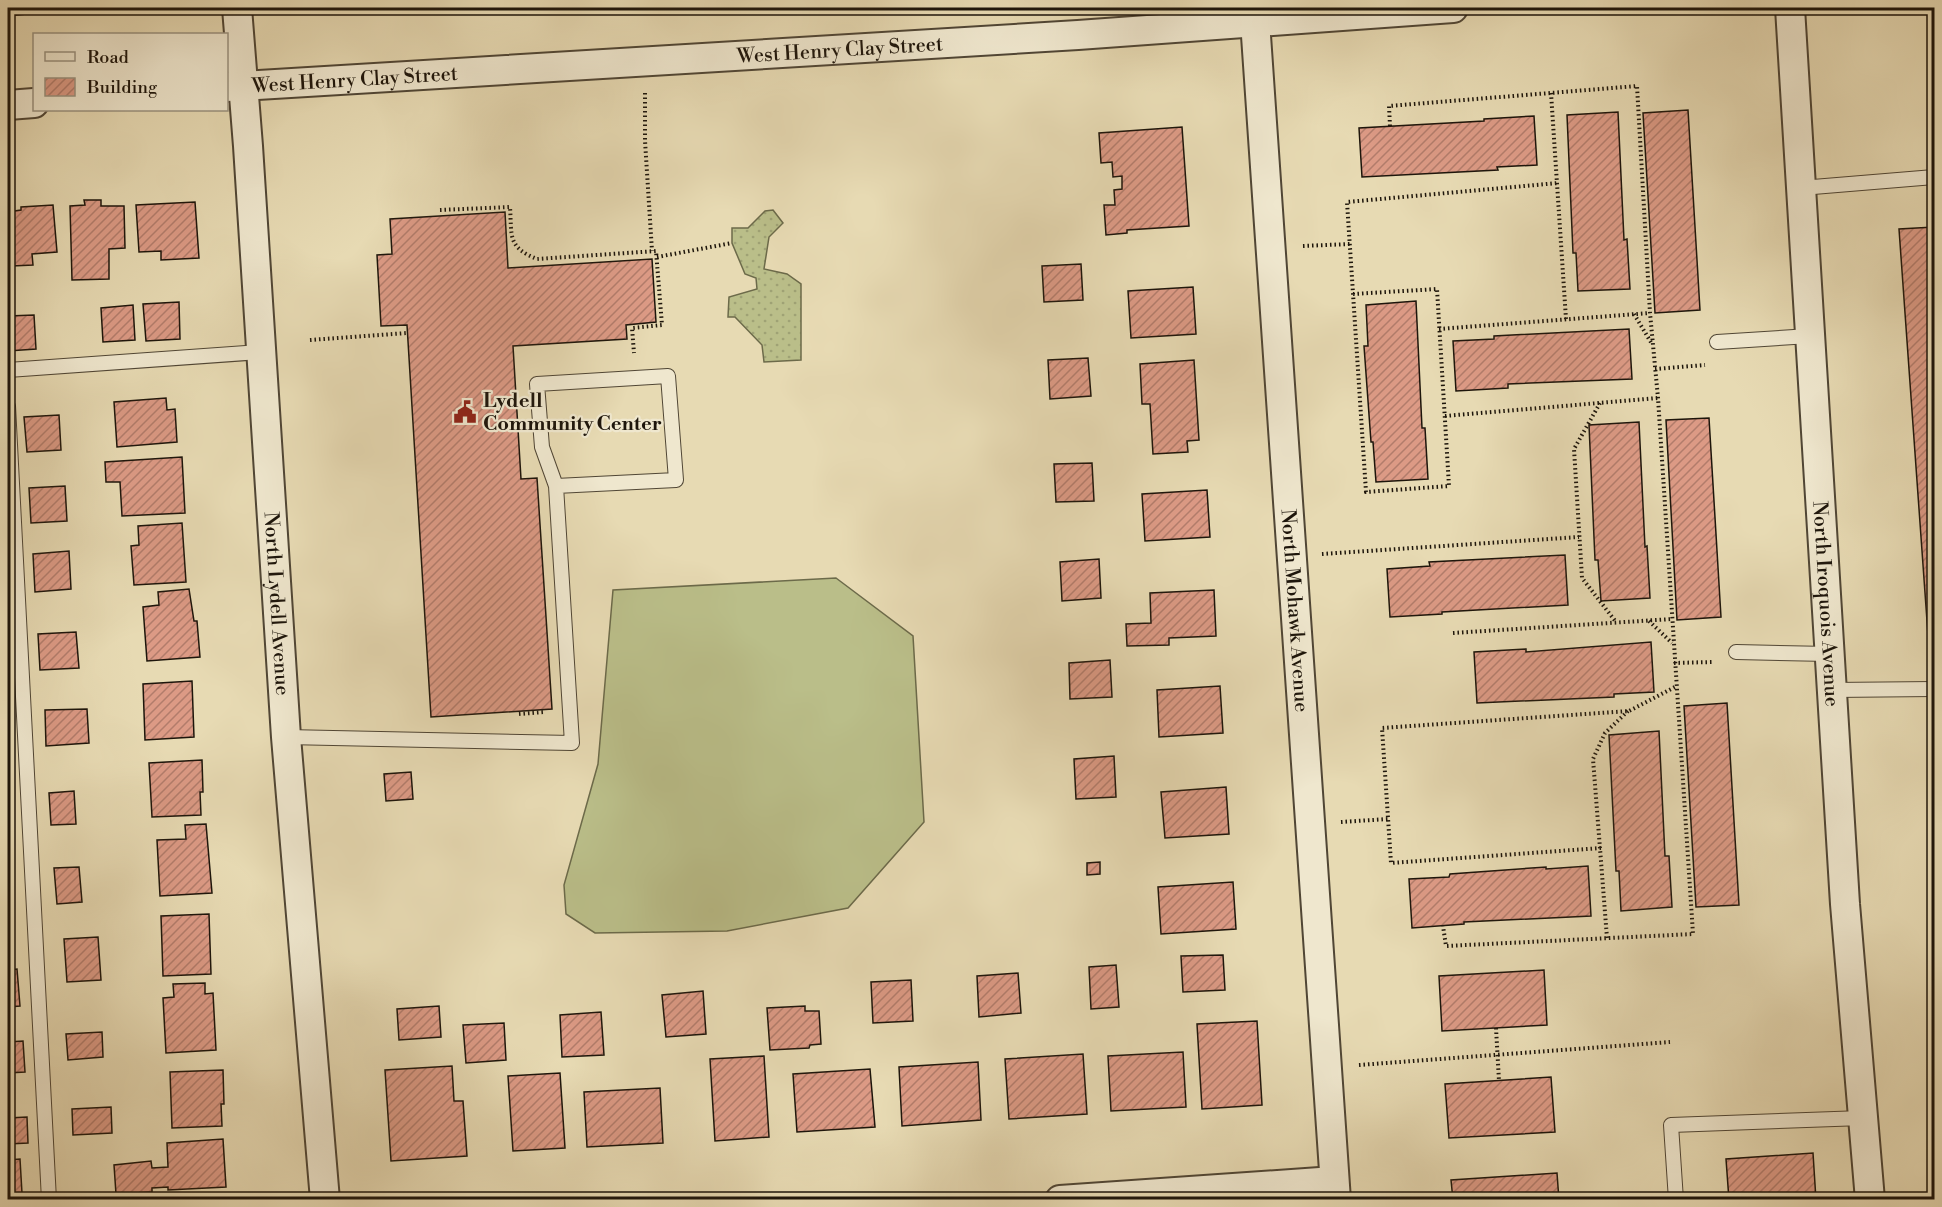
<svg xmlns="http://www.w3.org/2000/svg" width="1942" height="1207" font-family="'Libre Bodoni',serif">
<defs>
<pattern id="grass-dots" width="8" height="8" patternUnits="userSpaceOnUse" patternTransform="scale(1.5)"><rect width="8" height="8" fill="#babe89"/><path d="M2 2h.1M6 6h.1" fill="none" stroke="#9fa275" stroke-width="1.8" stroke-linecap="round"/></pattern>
<pattern id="building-hatch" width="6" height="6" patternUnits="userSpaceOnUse" patternTransform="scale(1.5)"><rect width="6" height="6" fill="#dc9a85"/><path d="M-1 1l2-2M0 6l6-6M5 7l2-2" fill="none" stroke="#b27c6b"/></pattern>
</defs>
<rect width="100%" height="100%" fill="#e7dab3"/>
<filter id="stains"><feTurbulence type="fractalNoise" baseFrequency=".00333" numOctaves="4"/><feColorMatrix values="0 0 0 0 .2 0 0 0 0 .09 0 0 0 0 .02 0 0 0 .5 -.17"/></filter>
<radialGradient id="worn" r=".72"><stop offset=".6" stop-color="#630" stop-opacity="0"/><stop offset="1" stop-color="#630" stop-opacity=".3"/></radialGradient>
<path fill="url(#grass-dots)" stroke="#6c6a4a" stroke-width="1.5" d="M773 210 783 223 769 237 764 269 787 274 801 284V360L764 362 762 345 735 317H728L729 297 757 289 756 278 745 274 732 243V228H748L765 211Z"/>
<path fill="#babe89" stroke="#6c6a4a" stroke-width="1.5" d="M836 578 913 636 924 822 848 908 727 931 595 933 566 914 564 885 598 764 613 590Z"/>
<g fill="url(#building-hatch)" stroke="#1d150b" stroke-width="1.5">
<path d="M8 8H45L46 12 8 16Z"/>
<path d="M65 8H91V11L66 13Z"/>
<path d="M1688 110 1700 310 1655 313 1643 113Z"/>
<path d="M1618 112 1624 240 1627 239 1630 289 1578 291 1576 253H1573L1567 115Z"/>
<path d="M1534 116 1537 165 1497 167 1498 170 1362 177 1359 128 1484 121V119Z"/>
<path d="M1182 127 1189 226 1127 230V233L1106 235 1104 205H1115L1114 190 1122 189V176L1113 177 1112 162 1101 163 1099 133Z"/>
<path d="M84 200H101V206H124L125 248 109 249V279L72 280 70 206 85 205Z"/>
<path d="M195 202 199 258 161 260V251L139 252 136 205Z"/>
<path d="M53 205 57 252 32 254 33 265 12 266 11 254 8 255V212L21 210V207Z"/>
<path d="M505 212 508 268 652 259 656 322 626 325 627 339 513 346 521 479 537 478 552 709 431 717 407 325 381 326 377 255 392 254 390 219Z"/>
<path d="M1934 227V635H1928L1899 229Z"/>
<path d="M1081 264 1083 300 1044 302 1042 266Z"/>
<path d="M1193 287 1196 334 1131 338 1128 291Z"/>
<path d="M1416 301 1422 428H1425L1428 479 1376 482 1373 442H1371L1364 346H1368L1366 305Z"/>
<path d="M179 302 180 339 146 341 143 304Z"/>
<path d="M133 305 135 340 103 342 101 308Z"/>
<path d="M34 315 36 349 8 351V316Z"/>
<path d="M1629 329 1632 379 1508 384V388L1456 391 1453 341 1494 339V336Z"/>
<path d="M1088 358 1091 396 1050 399 1048 360Z"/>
<path d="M1194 360 1199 440 1187 441 1188 452 1153 454 1150 404H1142L1140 364Z"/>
<path d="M166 398 167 410 175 409 177 442 117 447 114 402Z"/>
<path d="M59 415 61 450 27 452 24 417Z"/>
<path d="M1709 418 1721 617 1677 620 1666 420Z"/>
<path d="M1639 422 1645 547 1647 546 1650 598 1601 601 1598 560H1595L1589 425Z"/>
<path d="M182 457 185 513 122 516 120 482H106L105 462Z"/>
<path d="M1092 463 1094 501 1056 502 1054 464Z"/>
<path d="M65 486 67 521 31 523 29 488Z"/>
<path d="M1207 490 1210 537 1145 541 1142 494Z"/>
<path d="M182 523 186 582 134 585 131 546 139 545 138 526Z"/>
<path d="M69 551 71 589 35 592 33 554Z"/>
<path d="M1565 555 1568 605 1442 612V614L1390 617 1387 569 1430 566 1429 562Z"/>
<path d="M1099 559 1101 598 1062 601 1060 562Z"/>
<path d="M189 589 194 621H197L200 657 147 661 143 607 159 605 158 592Z"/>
<path d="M1214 590 1216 636 1169 638V645L1127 646 1126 624 1151 623 1150 593Z"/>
<path d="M76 632 79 668 40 670 38 634Z"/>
<path d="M1651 642 1654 692 1614 694V697L1477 703 1474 652 1526 649V652Z"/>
<path d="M1110 660 1112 697 1070 699 1069 663Z"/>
<path d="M192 681 194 737 145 740 143 684Z"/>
<path d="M1220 686 1223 733 1159 737 1157 690Z"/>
<path d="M1727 703 1739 905 1696 907 1684 706Z"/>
<path d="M87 709 89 743 46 746 45 710Z"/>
<path d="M1659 731 1665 856H1669L1672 907 1621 911 1619 871H1616L1609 735Z"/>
<path d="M1114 756 1116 797 1076 799 1074 759Z"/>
<path d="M202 760 203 792H200L201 815 152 817 149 763Z"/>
<path d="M411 772 413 799 386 801 384 774Z"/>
<path d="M1226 787 1229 834 1165 838 1161 792Z"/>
<path d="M74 791 76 824 51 825 49 793Z"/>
<path d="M206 824 212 893 160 896 157 840 186 839 185 825Z"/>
<path d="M8 831 11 868 8 869Z"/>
<path d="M1100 862V874L1087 875V863Z"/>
<path d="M1588 866 1591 916 1464 922V924L1412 928 1409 879 1449 877 1450 874 1546 867V869Z"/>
<path d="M79 867 82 902 57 904 54 868Z"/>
<path d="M1233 882 1236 929 1161 934 1158 887Z"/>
<path d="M8 913H12L14 936H8Z"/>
<path d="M209 914 211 974 163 976 161 916Z"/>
<path d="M98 937 101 980 67 982 64 939Z"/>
<path d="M1223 955 1225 990 1183 992 1181 956Z"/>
<path d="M1116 965 1119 1007 1091 1009 1089 967Z"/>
<path d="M17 969 20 1006 8 1007V970Z"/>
<path d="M1544 970 1547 1025 1442 1031 1439 976Z"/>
<path d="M1018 973 1021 1013 979 1017 977 976Z"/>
<path d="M911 980 913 1021 873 1023 871 982Z"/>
<path d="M205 983V994L213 993 216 1050 166 1053 163 998 174 997 173 984Z"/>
<path d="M703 991 706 1034 666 1037 662 995Z"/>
<path d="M439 1006 441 1037 399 1040 397 1009Z"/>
<path d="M805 1006V1011H819L821 1044 810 1045 809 1048 770 1050 767 1008Z"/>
<path d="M601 1012 604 1055 562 1057 560 1015Z"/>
<path d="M1257 1021 1262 1105 1202 1109 1197 1024Z"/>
<path d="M504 1023 506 1060 466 1063 463 1025Z"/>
<path d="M102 1032 103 1057 68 1060 66 1034Z"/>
<path d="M23 1041 25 1072 8 1073V1042Z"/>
<path d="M1183 1052 1186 1107 1111 1111 1108 1056Z"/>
<path d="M1083 1054 1087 1114 1009 1119 1005 1059Z"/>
<path d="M764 1056 769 1137 715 1141 710 1059Z"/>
<path d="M978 1062 981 1120 902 1126 899 1067Z"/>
<path d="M452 1066 454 1101H463L467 1156 391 1161 385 1070Z"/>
<path d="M870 1069 875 1127 797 1132 793 1074Z"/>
<path d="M223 1070 224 1104H221L222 1126 172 1128 170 1072Z"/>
<path d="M560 1073 565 1148 513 1151 508 1076Z"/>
<path d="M1551 1077 1555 1132 1449 1138 1445 1084Z"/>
<path d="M660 1088 663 1143 587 1147 584 1092Z"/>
<path d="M111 1107 112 1133 73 1135 72 1109Z"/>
<path d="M27 1117 28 1143 8 1144V1118Z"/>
<path d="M223 1139 226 1187 168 1190V1187L152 1188V1192L116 1194 114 1165 151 1161 152 1168 168 1167 167 1143Z"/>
<path d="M1813 1153 1816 1200H1729L1726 1159Z"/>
<path d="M20 1159 22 1193 8 1194V1160Z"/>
<path d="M1557 1173 1559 1200H1453L1451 1180Z"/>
</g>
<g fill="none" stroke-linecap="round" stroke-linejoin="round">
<g stroke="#504635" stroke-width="16">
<g id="service">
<path d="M1801 188 1934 177"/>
<path d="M1717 342 1810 336"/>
<path d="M8 370 261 352"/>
<path d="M8 406 49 1200"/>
<path d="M1736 652 1829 654"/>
<path d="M1832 690 1934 689"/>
<path d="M286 737 572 743 556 486 542 447 537 384 668 376 676 480 556 486"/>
<path d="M1676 1200 1671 1125 1863 1118"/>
</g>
</g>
<g stroke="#504635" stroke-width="32">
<g id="minor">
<path id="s1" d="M237 8 248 146 286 737 325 1200"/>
<path id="s2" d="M1790 8 1845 904 1870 1200"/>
<path id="s3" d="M1255 21 1336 1200"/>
<path id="s4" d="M226 87 1078 35 1453 8"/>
<path d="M8 105 34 103"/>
<path d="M1060 1200 1334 1181"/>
</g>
</g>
<g stroke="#1d150b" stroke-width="4" stroke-dasharray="1.5 3" stroke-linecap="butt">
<path d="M645 93V141L652 251"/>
<path d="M1551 93 1566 319"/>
<path d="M1390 126 1389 106 1637 86 1650 313 1658 398 1693 934 1446 946 1443 926"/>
<path d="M440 210 510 207C512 236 507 247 537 259L656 251 662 325 632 328 634 353"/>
<path d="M1303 246 1350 244"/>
<path d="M657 257 732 243"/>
<path d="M1353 294 1437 289 1449 486 1366 492 1347 202 1558 183"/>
<path d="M1634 314 1652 344"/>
<path d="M1439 329 1650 313"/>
<path d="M310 340 407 333"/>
<path d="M1655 369 1705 365"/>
<path d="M1600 403 1574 449 1582 578 1616 622"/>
<path d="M1445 416 1658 398"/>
<path d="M1322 554 1579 537"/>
<path d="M1649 621 1672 643"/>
<path d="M1453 633 1672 619"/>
<path d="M1674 663 1712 662"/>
<path d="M519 714 544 712"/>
<path d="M1341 822 1388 819"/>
<path d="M1601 848 1391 863 1382 728 1629 711 1675 687"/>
<path d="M1607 938 1593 759 1605 733 1628 711"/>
<path d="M1496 1028 1499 1081"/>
<path d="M1359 1065 1670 1042"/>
</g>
<use href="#service" stroke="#efe7ce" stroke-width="14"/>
<use href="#minor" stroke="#efe7ce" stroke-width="28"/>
</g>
<defs>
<g id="civic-bare" transform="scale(1.8)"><path d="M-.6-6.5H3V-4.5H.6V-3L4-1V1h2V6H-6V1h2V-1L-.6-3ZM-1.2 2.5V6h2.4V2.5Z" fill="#8f2418" stroke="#efe7ce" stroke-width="2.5" paint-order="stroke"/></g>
</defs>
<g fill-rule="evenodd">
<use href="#civic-bare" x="465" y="412"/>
</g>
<g text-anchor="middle" stroke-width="4.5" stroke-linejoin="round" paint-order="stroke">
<g font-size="20" fill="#1d150b" stroke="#efe7ce">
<text dy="7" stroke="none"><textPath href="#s4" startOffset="615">West Henry Clay Street</textPath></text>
<text dy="7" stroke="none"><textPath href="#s4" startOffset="129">West Henry Clay Street</textPath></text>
<text dy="7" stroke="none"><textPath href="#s1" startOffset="597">North Lydell Avenue</textPath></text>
<text dy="7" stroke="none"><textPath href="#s2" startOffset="597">North Iroquois Avenue</textPath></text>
<text dy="7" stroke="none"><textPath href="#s3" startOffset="591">North Mohawk Avenue</textPath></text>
</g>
<g font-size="20" font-weight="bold" fill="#1d150b" stroke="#efe7ce" text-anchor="start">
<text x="483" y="407">Lydell<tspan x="483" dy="23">Community Center</tspan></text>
</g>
</g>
<rect width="1942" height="1207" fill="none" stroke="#e7dab3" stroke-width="30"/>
<rect x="9" y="9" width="1924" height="1189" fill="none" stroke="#1d150b" stroke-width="3"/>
<rect x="15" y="15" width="1912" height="1177" fill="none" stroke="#1d150b" stroke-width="1.5"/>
<rect x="33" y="33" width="195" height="78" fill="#efe7ce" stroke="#9b9380" stroke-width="1.5"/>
<rect x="45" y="52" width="30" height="9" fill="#efe7ce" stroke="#9b9380" stroke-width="1.5"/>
<text x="87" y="63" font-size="18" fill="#1d150b">Road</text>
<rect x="45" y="78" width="30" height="18" fill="url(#building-hatch)" stroke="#9b9380" stroke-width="1.5"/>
<text x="87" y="93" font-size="18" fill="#1d150b">Building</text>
<rect width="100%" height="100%" filter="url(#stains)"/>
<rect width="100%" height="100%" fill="url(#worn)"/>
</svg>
